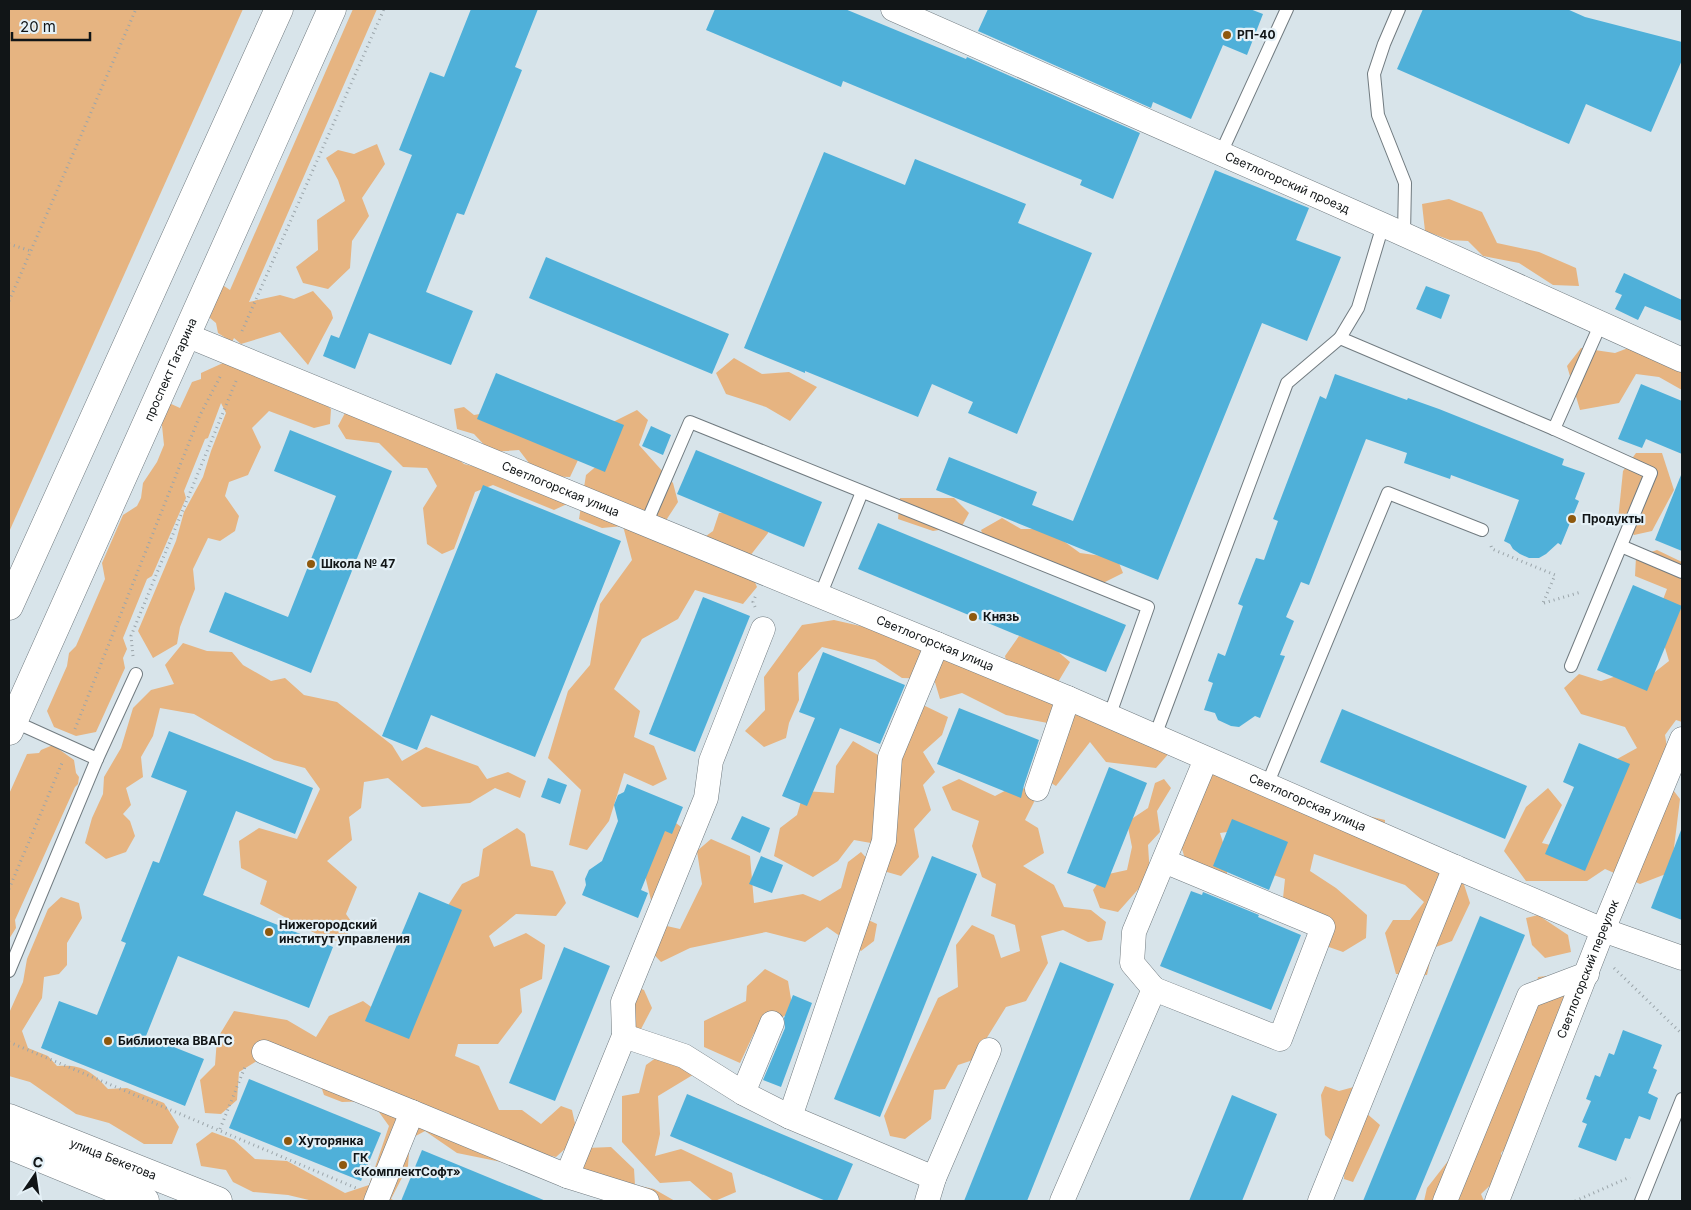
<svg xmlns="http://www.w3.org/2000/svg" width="1691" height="1210" font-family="Inter,sans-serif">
<rect width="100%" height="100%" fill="#d8e4ea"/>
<g fill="#e6b481">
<path d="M9 9H243L9 532Z"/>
<path d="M353 9H377L249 302 280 295 294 299 313 291 331 311 333 318 308 365 280 332 241 344 234 338 232 342 218 333 216 323 204 313 221 284 230 290Z"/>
<path d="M377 144 385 164 362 198 369 216 352 241 350 268 328 289 303 283 296 267 318 250 317 220 345 201 338 180 326 158 338 150 354 154Z"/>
<path d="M1449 199 1482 212 1497 243 1539 252 1576 268 1579 286 1553 285 1519 263 1483 256 1468 241 1450 240 1425 231 1422 204Z"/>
<path d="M1660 336 1682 353V390L1659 377 1636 374 1619 403 1580 410 1567 366 1581 348 1615 353Z"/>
<path d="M734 358 762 374 789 372 817 387 790 421 766 407 726 394 716 373Z"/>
<path d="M223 363 320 400 331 409 330 424 314 428 269 411 252 428 261 447 248 475 229 482 225 496 239 516 235 531 220 541 208 538 193 569 195 589 180 627 177 644 153 658 138 631 176 541 184 512 203 477 211 451 226 413 221 403 208 438 205 439 184 491 186 498 152 576 147 579 123 638 127 649 123 658 125 668 96 732 76 736 54 727 47 711 67 666 69 653 76 646 105 579 102 563 123 515 137 506 141 498 143 483 157 462 164 445 161 416 169 403 180 408 192 382 201 379V373Z"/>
<path d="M464 407 474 415 497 411 578 460 570 477 539 476 519 450 491 452 474 434 457 429 454 409Z"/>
<path d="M637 410 648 420 639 445 673 483 678 502 663 525 688 549 713 531 719 513 747 509 773 516 768 533 746 561 757 587 743 604 695 590 678 619 642 639 614 689 640 711 634 737 654 746 667 779 653 786 624 773 609 821 587 850 569 845 581 790 548 758 568 691 590 665 600 604 632 560 623 526 602 528 579 519 586 475 607 457 601 428Z"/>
<path d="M345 413 435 441 464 464 503 474 522 486 552 489 567 504 554 510 493 485 475 492 454 549 442 554 427 544 423 508 437 486 427 468 403 467 379 443 346 439 338 426Z"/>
<path d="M1636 453H1662L1674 490 1652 531 1634 535 1618 520 1623 471Z"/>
<path d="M900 498H954L969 513 962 526 933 531 898 519Z"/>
<path d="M1002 518 1021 529H1047L1080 553 1117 558 1123 573 1091 589 988 548 981 530Z"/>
<path d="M1657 550 1682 562V722L1676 720 1665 735 1668 753 1657 769 1680 799 1671 872 1640 884 1605 869 1587 881H1526L1504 851 1526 807 1548 788 1562 805 1542 843 1571 850 1599 769 1637 748 1625 727 1581 714 1564 688 1579 674 1601 681 1626 673 1641 683 1669 661 1656 618 1667 589 1635 576 1636 557Z"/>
<path d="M834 620 913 638 1010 679 1005 656 1019 636 1049 644 1070 662 1055 687 1171 751 1156 768 1106 762 1090 742 1056 786 1040 776 1053 724 1006 715 962 693 940 699 934 679 902 678 875 660 822 647 798 673 799 700 789 723 786 738 764 747 745 731 765 710 764 677 802 625Z"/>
<path d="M183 643 207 651 232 652 243 665 271 681 285 678 304 695 337 702 392 745 402 761 426 747 478 766 487 779 508 772 526 781 520 798 495 788 470 803 422 807 388 778 364 782 361 808 349 817 352 840 327 861 357 887 346 914 353 924 344 941 328 940 260 904 267 881 241 868 239 841 259 828 297 839 320 789 305 768 274 760 194 714 160 708 153 736 141 757 143 777 126 788 131 805 123 814 130 821 135 836 126 852 106 859 85 843 92 818 103 794 104 777 121 748 133 708 151 690 174 684 165 665Z"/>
<path d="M923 705 948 717 942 735 923 752 935 772 923 785 931 810 914 829 919 857 901 876 880 870 871 843 854 840 838 861 813 877 774 856 780 828 797 815 804 791 834 793 836 766 853 741 878 755 904 742Z"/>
<path d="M53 745 74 760 76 773 79 777 78 784 75 787 15 920 16 928 9 939V794L27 754 39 753 41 750Z"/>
<path d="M1214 767 1342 823 1368 816 1385 820 1384 842 1457 863 1470 903 1452 941 1433 948 1427 975 1396 974 1385 933 1393 920H1410L1424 902 1405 885 1314 854 1310 871 1336 888 1367 915 1366 938 1343 952 1312 941 1283 898 1285 879 1256 869 1241 830 1220 833 1227 855V882L1187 866 1174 821Z"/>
<path d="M959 779 995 796 1018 784 1036 798 1025 820 1038 828 1044 853 1023 866 1054 885 1064 907 1091 910 1106 922 1102 940 1088 942 1063 930 1041 936 1048 963 1026 1001 1006 1007 973 1060 958 1065 945 1089 934 1090 931 1119 905 1139 890 1136 884 1116 938 998 958 987 956 945 972 925 994 935 1001 958 1020 951 1015 925 991 916 996 884 982 877 972 846 979 821 952 810 942 787Z"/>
<path d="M1164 779 1171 788 1157 811 1160 832 1148 845 1150 876 1118 912 1100 908 1093 890 1104 875 1127 870 1132 847 1127 822 1148 808 1155 783Z"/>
<path d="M672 820 685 830 663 896 651 900 636 839Z"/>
<path d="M517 828 525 834 531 866 553 871 566 903 556 916 516 914 489 936 494 947 526 933 545 945 542 979 520 989 522 1012 498 1044H458L455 1056 479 1066 499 1110H522L541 1124 561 1106 572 1110 578 1137 556 1157 530 1151 516 1165 457 1153 425 1131 410 1139 408 1166 391 1199 395 1201H313L288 1195 253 1192 233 1182 226 1170 201 1166 196 1144 212 1132 234 1140 255 1159 287 1161 345 1193 369 1185 389 1126 371 1101 342 1102 324 1095 315 1069 263 1057 239 1072 237 1100 221 1114 205 1113 200 1080 215 1065 217 1039 234 1011 287 1020 316 1037 329 1016 363 1001 404 1031 445 910 462 884 479 876 483 849Z"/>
<path d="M711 839 750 856 754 903 803 894 820 901 841 888 848 862 861 852 870 862 851 912 877 924 874 941 861 951 827 927 805 942 766 932 690 948 661 962 640 940 649 922 680 929 702 884 697 851Z"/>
<path d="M61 897 79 903 82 918 67 943V965L59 974 44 977 42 998 22 1031 28 1048 48 1056 57 1066C82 1064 92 1071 108 1089L127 1088 164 1103 179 1127 172 1144H144L109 1123 76 1114 30 1082 9 1076V1013L23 982 27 959 48 909Z"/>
<path d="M1538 915 1568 935 1571 952 1545 958 1532 945 1526 918Z"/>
<path d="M765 969 788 981 793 1011 754 1033 740 1063 704 1047V1021L746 1001 747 986Z"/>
<path d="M1565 974 1584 996 1530 1082 1541 1111 1501 1153 1503 1173 1481 1194 1484 1201H1424L1427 1188 1455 1152 1527 1028 1538 977Z"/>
<path d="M624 982 644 990 652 1008 641 1029 615 1028 611 1007Z"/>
<path d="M664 1052 696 1073 658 1096 660 1134 655 1156 681 1149 732 1173 736 1192 715 1201H713L690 1181 660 1183 622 1142V1096L639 1093 646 1065Z"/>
<path d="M1361 1085 1365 1112 1380 1125 1353 1182 1344 1179 1345 1153 1325 1135 1321 1095 1325 1086 1339 1091Z"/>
<path d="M611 1147 634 1169 635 1185 654 1189 675 1201H617L579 1166 587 1148Z"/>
</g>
<g fill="#4fb0d9">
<path d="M471 9H538L515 67 522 70 464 215 457 213 426 292 473 311 451 365 369 333 355 369 323 356 331 335 339 338 412 155 399 150 430 72 444 77Z"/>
<path d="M715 9H845L966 59 967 57 1140 133 1113 199 1080 185 1082 180 843 81 841 87 706 30Z"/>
<path d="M988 9H1250L1263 14 1247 55 1223 45 1191 119 1153 102 1151 108 978 31Z"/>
<path d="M1423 9H1567L1585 17 1682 42V60L1651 132 1586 104 1569 144 1397 69Z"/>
<path d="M824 152 905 185 915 159 1026 204 1018 223 1092 253 1017 434 968 413 973 402 932 384 918 417 805 371V373L744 348Z"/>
<path d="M1215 170 1309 208 1296 240 1341 257 1307 341 1262 323 1158 580 936 490 949 457 1037 492 1032 505 1073 521Z"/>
<path d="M546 257 729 334 712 374 529 298Z"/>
<path d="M1624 273 1682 300V321L1645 306 1638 320 1615 309 1622 295 1615 292Z"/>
<path d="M1426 286 1450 295 1441 319 1416 309Z"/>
<path d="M496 373 624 425 605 472 477 419Z"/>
<path d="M1335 374 1407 400 1408 398 1439 409 1564 459 1562 465 1585 473 1575 499 1579 501 1561 545 1558 543 1546 554 1539 558H1529L1520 554 1513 549 1510 544 1504 541 1519 500 1451 475 1450 479 1404 463 1407 453 1366 439 1309 585 1301 582 1286 617 1294 621 1280 655 1285 656 1260 718 1255 716 1239 727 1231 726 1218 720 1215 713 1204 710 1213 683 1208 681 1218 653 1225 656 1243 606 1238 604 1256 558 1264 560 1278 521 1273 519 1320 396 1326 399Z"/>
<path d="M1641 384 1682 401V454L1646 439 1642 448 1618 439Z"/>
<path d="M651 426 671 435 663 455 642 446Z"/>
<path d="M290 430 392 471 311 673 209 632 225 592 288 617 336 496 274 471Z"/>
<path d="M696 450 822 502 804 547 677 494Z"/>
<path d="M1681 475H1682V551L1655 540Z"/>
<path d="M483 485 621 541 535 757 431 715 417 750 382 736Z"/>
<path d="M878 523 1126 625 1106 672 858 569Z"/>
<path d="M1633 585 1682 606 1647 691 1597 670Z"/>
<path d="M703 597 750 616 695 752 649 734Z"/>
<path d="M823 652 905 685 880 744 840 728 807 806 782 796 815 718 799 712Z"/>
<path d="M959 708 1039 740 1024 785 1021 798 937 764Z"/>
<path d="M1342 709 1527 786 1505 839 1320 762Z"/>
<path d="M169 731 313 788 295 834 236 811 203 895 333 947 309 1008 178 956 146 1036 204 1059 185 1106 41 1048 59 1001 97 1015 126 943 121 941 153 861 159 863 187 791 151 777Z"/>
<path d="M1579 743 1630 764 1585 871 1545 854 1574 787 1563 782Z"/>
<path d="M1109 767 1147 783 1105 888 1067 873Z"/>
<path d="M548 778 567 785 560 804 541 797Z"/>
<path d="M627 784 683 807 672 834 665 831 641 890 648 893 638 918 582 895 586 885 585 879 589 870 602 861 618 821 614 805 618 795 624 792Z"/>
<path d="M742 816 770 828 760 853 731 839Z"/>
<path d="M1232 819 1288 842 1269 890 1213 866Z"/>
<path d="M1681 830 1682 831V920L1651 908Z"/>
<path d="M761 856 783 865 772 893 749 884Z"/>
<path d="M932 856 977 874 880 1117 834 1099Z"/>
<path d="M1191 891 1202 895 1203 892 1259 915 1258 917 1301 935 1271 1010 1160 966Z"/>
<path d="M419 892 462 910 409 1039 365 1021Z"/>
<path d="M1480 916 1525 935 1415 1201H1363Z"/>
<path d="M564 947 610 966 555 1101 509 1083Z"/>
<path d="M1060 962 1114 984 1027 1201H964Z"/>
<path d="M793 995 812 1003 781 1087 763 1080 785 1028 784 1018Z"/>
<path d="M1623 1030 1662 1045 1653 1068 1657 1070 1648 1093 1658 1098 1650 1120 1639 1116 1630 1139 1625 1138 1616 1161 1578 1147 1587 1124 1582 1122 1591 1101 1586 1099 1595 1075 1600 1077 1609 1053 1614 1055Z"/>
<path d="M249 1079 381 1133 361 1181 229 1128Z"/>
<path d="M687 1094 853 1164 837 1201H826L670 1136Z"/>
<path d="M1232 1095 1277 1114 1242 1201H1189Z"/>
<path d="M422 1150 546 1201H401Z"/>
</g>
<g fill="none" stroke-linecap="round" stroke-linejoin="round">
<g stroke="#717b80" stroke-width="14">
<g id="service">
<path d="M1399 9 1384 44 1374 74 1378 115 1405 183 1404 234"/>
<path d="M1221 153 1287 9"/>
<path d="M1340 338 1554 429 1651 473 1571 666"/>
<path d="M1554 429 1601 323"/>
<path d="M646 524 690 422 1148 607 1109 717"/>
<path d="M1621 546 1682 572"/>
<path d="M820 596 862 492"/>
<path d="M13 721 97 759"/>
<path d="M1155 736 1287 383 1340 338 1358 308 1383 225"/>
<path d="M1267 785 1388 493 1482 530"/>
<path d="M9 971 97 759 136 674"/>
<path d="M1641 1201 1682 1099"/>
</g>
</g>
<g stroke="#717b80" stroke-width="25">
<g id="minor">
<path id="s1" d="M893 9 1383 225 1682 360"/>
<path id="s2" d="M186 335 1068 698 1455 867 1603 930 1682 958"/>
<path d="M1037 789 1068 698"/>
<path d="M1154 989 1280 1039 1323 927 1164 861"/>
<path d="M624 1036 684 1056 743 1093 790 1117 934 1178 989 1050"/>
<path d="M264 1052 412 1112"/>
<path d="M743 1093 772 1023"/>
<path d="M790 1117 884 841 890 757 937 644"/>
<path d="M567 1176 624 1036 623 1002 706 798 711 761 763 629"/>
<path d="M376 1201 412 1112 567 1176 647 1201"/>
<path d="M927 1201 934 1178"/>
<path d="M1062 1201 1154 989 1132 963 1134 932 1206 759"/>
<path d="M1320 1201 1455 867"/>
<path d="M1445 1201 1529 996 1587 974"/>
<path id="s3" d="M1497 1201 1603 930 1682 739"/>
</g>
</g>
<g stroke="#717b80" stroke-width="29">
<g id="secondary">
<path id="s4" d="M9 1118 218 1201"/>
<path d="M9 1145 145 1201"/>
</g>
</g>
<g stroke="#717b80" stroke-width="29">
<g id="primary">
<path d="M9 606 279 9"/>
<path id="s5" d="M9 731 332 9"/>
</g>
</g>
<g stroke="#9ba5aa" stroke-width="3" stroke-dasharray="1 4" stroke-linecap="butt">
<path d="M9 244 31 251"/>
<path d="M9 301 136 9"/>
<path d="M242 331 384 9"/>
<path d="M1491 546 1492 549 1555 575 1543 603"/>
<path d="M1544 603 1581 592"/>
<path d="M755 607 753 602 756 595"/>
<path d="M133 656 131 636 236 381"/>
<path d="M75 729 200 415 221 375"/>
<path d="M9 889 62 763"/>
<path d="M1614 968 1682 1034"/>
<path d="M9 1042 356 1188"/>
<path d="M220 1129 245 1067"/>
<path d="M1575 1201 1630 1177"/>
</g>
<use href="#service" stroke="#fff" stroke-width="12"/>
<use href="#minor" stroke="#fff" stroke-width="24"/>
<use href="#secondary" stroke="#fff" stroke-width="28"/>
<use href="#primary" stroke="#fff" stroke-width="28"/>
</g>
<g fill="#8f590e" stroke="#e5f1f7" stroke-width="2">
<circle cx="1227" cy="35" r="5"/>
<circle cx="1572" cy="519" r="5"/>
<circle cx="311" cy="564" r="5"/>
<circle cx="973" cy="617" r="5"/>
<circle cx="269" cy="932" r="5"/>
<circle cx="108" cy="1041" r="5"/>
<circle cx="288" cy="1141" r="5"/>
<circle cx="343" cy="1165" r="5"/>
</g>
<g text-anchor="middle" stroke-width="4.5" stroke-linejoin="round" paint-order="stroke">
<g font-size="12" font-weight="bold" fill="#111517" stroke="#e5f1f7" text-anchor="start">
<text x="1237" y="39">РП-40</text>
<text x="1582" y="523">Продукты</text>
<text x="321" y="568">Школа № 47</text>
<text x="983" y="621">Князь</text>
<text x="279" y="929">Нижегородский<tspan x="279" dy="14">институт управления</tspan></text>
<text x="118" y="1045">Библиотека ВВАГС</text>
<text x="298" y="1145">Хуторянка</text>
<text x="353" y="1162">ГК<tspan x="353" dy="14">«КомплектСофт»</tspan></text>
</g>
<g font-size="12" fill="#111517" stroke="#e5f1f7">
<text dy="4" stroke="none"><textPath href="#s1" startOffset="431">Светлогорский проезд</textPath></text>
<text dy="4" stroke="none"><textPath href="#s5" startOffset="396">проспект Гагарина</textPath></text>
<text dy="4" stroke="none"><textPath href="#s2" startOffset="405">Светлогорская улица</textPath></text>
<text dy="4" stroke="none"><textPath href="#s2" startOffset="810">Светлогорская улица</textPath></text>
<text dy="4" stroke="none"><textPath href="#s2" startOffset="1215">Светлогорская улица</textPath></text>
<text dy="4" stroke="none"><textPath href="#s3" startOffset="249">Светлогорский переулок</textPath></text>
<text dy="4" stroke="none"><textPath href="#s4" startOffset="112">улица Бекетова</textPath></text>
</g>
</g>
<rect width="1691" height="1210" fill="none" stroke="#111517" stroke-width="20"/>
<g transform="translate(35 1175) rotate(13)" stroke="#e5f1f7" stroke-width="4" paint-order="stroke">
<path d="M0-4L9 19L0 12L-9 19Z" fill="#111517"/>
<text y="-8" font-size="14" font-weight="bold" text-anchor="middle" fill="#111517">С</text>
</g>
<path d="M12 32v8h78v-8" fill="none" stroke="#111517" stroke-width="2.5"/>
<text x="20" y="32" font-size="15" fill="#111517" stroke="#e5f1f7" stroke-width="4" paint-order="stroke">20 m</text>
</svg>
